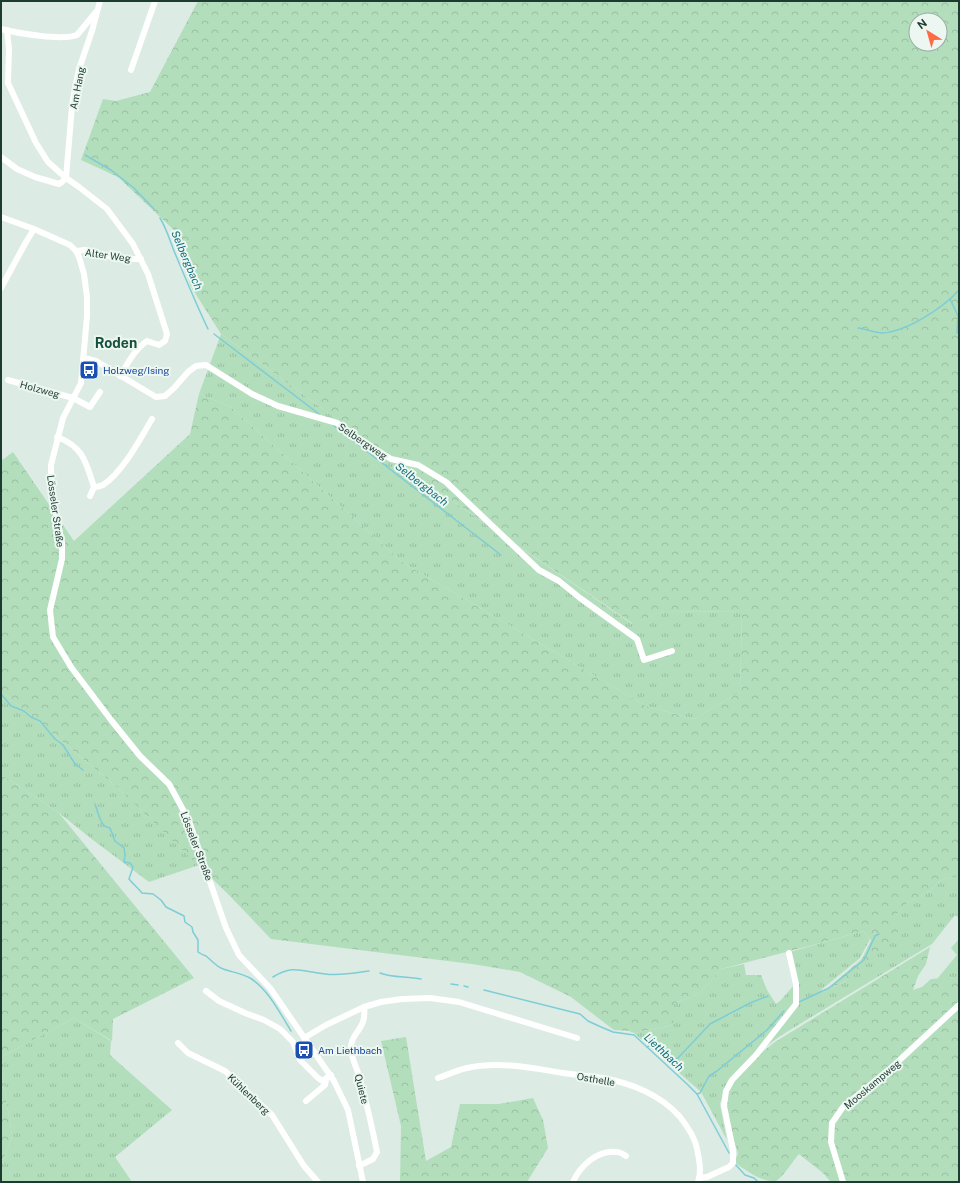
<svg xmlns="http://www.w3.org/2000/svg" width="960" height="1183" font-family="'Public Sans',sans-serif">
<defs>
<pattern id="grass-tufts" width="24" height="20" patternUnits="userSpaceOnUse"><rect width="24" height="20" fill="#b2debc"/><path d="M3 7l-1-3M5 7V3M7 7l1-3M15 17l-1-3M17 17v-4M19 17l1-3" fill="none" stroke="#99bfa2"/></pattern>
<pattern id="forest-crowns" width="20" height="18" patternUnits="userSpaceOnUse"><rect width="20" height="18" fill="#b2debc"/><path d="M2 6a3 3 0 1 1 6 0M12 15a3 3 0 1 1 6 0" fill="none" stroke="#99bfa2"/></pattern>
</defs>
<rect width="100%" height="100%" fill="#dcebe4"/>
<g fill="url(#grass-tufts)">
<path d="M221 334 391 459 632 624 665 611 742 612 740 692 694 719 646 706 402 562 231 407 199 394Z"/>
<path d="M1 691 117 787 199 865 149 882 93 840 58 812 2 775Z"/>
<path d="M959 876V918L955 915 932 944 780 1036 760 1051 797 1005 790 952 863 931 870 939 860 958 821 990 823 992 846 981 896 915 907 903 929 892 941 880Z"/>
<path d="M959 939V975L956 977 937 979 957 955 951 948Z"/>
<path d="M744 964 746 975H761L767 990 776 1004 780 1001 795 984V1003L724 1092 720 1104 727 1140 701 1092 634 1033 673 1025V1004L700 993 721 969Z"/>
<path d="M74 1018 111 1041 110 1055 172 1110 115 1157 132 1182H1V1166L12 1136 1 1066V1057Z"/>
</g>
<g fill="url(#forest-crowns)" fill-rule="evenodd">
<path d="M198 1H959V876L941 880 929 892 907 903 896 915 902 924 894 939 846 981 823 992 862 959 871 940 863 931 817 944 721 969 700 993 673 1004V1025L634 1033 629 1031 614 1030 571 997 520 972 472 964 271 939 229 895 117 787 1 691V461L13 452 74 541 190 434 199 394 231 407 402 562 646 706 694 719 740 692 742 612 665 611 633 624 391 459 221 334 190 285 178 234 118 177 81 160 103 99 116 101 150 92ZM916 20H940V44H916Z"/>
<path d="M1 773 2 775 58 812 194 978 113 1019 112 1041 74 1018 1 1057Z"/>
<path d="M930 947 926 964 918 976 913 990 922 987 931 979 955 977 959 975V1182H831L823 1173 799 1154C793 1161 783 1177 776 1181 762 1183 744 1169 734 1162L738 1154C734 1139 726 1121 726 1106 725 1079 756 1057 775 1042Z"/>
<path d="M406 1037 426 1161 451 1147 460 1104H499L533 1098 543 1120 548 1148 527 1182H400L401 1126 381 1041Z"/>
<path d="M1 1066 12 1136 1 1166Z"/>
</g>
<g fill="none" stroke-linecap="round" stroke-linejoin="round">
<g stroke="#7ecdd6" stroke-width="1.5">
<path d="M85 155 111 170 134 188 154 209"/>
<path d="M160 218C168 231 171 245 177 258 187 282 197 306 208 329"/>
<path d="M950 299 958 316 957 333"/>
<path d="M858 328C867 329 874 333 882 333 906 332 943 308 959 290"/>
<path d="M214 334 319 414"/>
<path d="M333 425 501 555"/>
<path d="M1 694 11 706 24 711 31 717 40 721 55 739 63 745 75 764 83 770"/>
<path d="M95 804 100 819 104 826 110 828 115 841 124 848 125 855 124 862 130 863 133 867 129 879C133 884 138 888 142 893L153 894 161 900 166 907 184 916 185 922 192 927 193 932 198 940V952C201 954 203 955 206 956 211 960 215 965 221 968 230 972 241 973 250 978 268 989 280 1013 291 1031"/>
<path d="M380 973C392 978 408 976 421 979"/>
<path d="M273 977C294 964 302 972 325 974 339 976 355 973 369 971"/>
<path d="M451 984 458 985"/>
<path d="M464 986 468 987"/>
<path d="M484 990 580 1014 588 1021 601 1027 613 1032 634 1035 687 1084 697 1094 729 1153"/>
<path d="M799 1002 829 988 864 960 875 936 879 934"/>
<path d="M647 1047 649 1046C659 1048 666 1052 674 1059L678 1058 710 1024 750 1003 768 996"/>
<path d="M299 1048 304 1055"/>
<path d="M697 1094 700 1093 709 1076 717 1071 767 1030 784 1011"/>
<path d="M735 1164 745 1175 754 1178 758 1182"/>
</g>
<g stroke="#fff" stroke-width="6">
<path d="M1 29C17 33 62 41 77 35L96 12"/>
<path d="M7 30 9 49 8 83 36 143 48 162 66 178 79 187 107 209 133 244 148 274 167 334 165 341 159 345 147 341C135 349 127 364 120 376"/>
<path d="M131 70 155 1"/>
<path d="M1 157 17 169 35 177 59 184 62 182 66 178 72 106 75 88 79 69 92 31 100 1"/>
<path d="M1 217 34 229 70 245 76 251 79 257 84 274 87 297V316L81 383 63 418 51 465V488L62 543V559L50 610 53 637 71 667 111 720 140 756 169 784 174 793 189 821 226 928 239 955 270 988 334 1081 348 1110 363 1182"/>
<path d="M76 251 85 250 120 259H141"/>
<path d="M1 288 26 242 34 229"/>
<path d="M84 358 96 361 156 397 165 396 174 388 188 372 196 366 206 365 252 394 278 406 337 423 359 439 391 459 418 465 446 482 539 570 559 581 580 598 637 639 644 660 672 651"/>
<path d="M8 380 73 398 90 407 100 392"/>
<path d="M57 437C84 447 86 463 94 487L90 496"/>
<path d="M94 487C97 487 101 486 103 485 123 472 140 439 152 419"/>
<path d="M206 991 219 1001 245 1013 264 1020 280 1029 293 1042 300 1060 317 1077 322 1081 331 1075"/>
<path d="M304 1038 326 1025 364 1007 381 1002 402 999 430 998 459 1002 577 1038"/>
<path d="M178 1043 188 1053 225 1071 272 1115 304 1166 318 1182"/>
<path d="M438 1078C447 1075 457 1070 467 1068 499 1061 532 1068 563 1073 577 1075 590 1076 603 1078 631 1083 661 1095 680 1117 688 1127 695 1137 697 1149 699 1159 702 1172 698 1182"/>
<path d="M306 1101 325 1085 326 1080"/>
<path d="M359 1166 373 1159 377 1152C372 1126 366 1101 359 1076 357 1068 350 1055 351 1047 351 1032 367 1030 364 1007"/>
<path d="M699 1178 707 1177 729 1167 733 1163V1150L724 1106 726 1091 732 1080 756 1055 796 1004V984L789 953"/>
<path d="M573 1182C580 1166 598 1149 617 1152 620 1152 623 1154 626 1156"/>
<path d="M843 1182 831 1142 832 1123 843 1107 891 1068 959 1005"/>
</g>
</g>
<defs>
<g id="bus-square" transform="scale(1)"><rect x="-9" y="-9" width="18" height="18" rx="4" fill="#1a4fb4" stroke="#edf7f1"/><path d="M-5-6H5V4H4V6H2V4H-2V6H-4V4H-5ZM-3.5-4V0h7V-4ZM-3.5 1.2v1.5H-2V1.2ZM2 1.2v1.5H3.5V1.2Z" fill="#fff"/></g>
</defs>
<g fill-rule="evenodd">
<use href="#bus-square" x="89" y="370"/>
<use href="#bus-square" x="304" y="1050"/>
</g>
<g text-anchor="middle" stroke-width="4" stroke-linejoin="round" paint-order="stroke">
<g font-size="10" fill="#1d3b31" stroke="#edf7f1">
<text transform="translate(77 88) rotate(-79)" y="4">Am Hang</text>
<text transform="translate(108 255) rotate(8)" y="4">Alter Weg</text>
<text transform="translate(40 389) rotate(15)" y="4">Holzweg</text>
<text transform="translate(363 441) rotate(34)" y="4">Selbergweg</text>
<text transform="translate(56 511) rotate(82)" y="4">Lösseler Straße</text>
<text transform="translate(197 846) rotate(69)" y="4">Lösseler Straße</text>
<text transform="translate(596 1079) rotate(10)" y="4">Osthelle</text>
<text transform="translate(872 1084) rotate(-40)" y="4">Mooskampweg</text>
<text transform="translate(362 1089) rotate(76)" y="4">Quiete</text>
<text transform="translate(249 1094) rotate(44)" y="4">Kühlenberg</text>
</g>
<g font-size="10" fill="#164399" stroke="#edf7f1" text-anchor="start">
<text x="103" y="374">Holzweg/Ising</text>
<text x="318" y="1054">Am Liethbach</text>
</g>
<g font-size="11" font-style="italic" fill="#126f7c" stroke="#edf7f1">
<text transform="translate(187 260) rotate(67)" y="4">Selbergbach</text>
<text transform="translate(422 484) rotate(38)" y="4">Selbergbach</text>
<text transform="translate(664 1052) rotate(43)" y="4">Liethbach</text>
</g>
<g font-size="14" font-weight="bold" fill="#174f3e" stroke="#edf7f1">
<text x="116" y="348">Roden</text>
</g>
</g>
<rect width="960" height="1183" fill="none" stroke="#1d3b31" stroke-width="4"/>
<g transform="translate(928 32) rotate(323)"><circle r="19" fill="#edf7f1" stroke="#9aaca4"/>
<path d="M0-3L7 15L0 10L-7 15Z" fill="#ff6a46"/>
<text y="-6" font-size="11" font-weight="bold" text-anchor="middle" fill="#1d3b31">N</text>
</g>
</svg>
